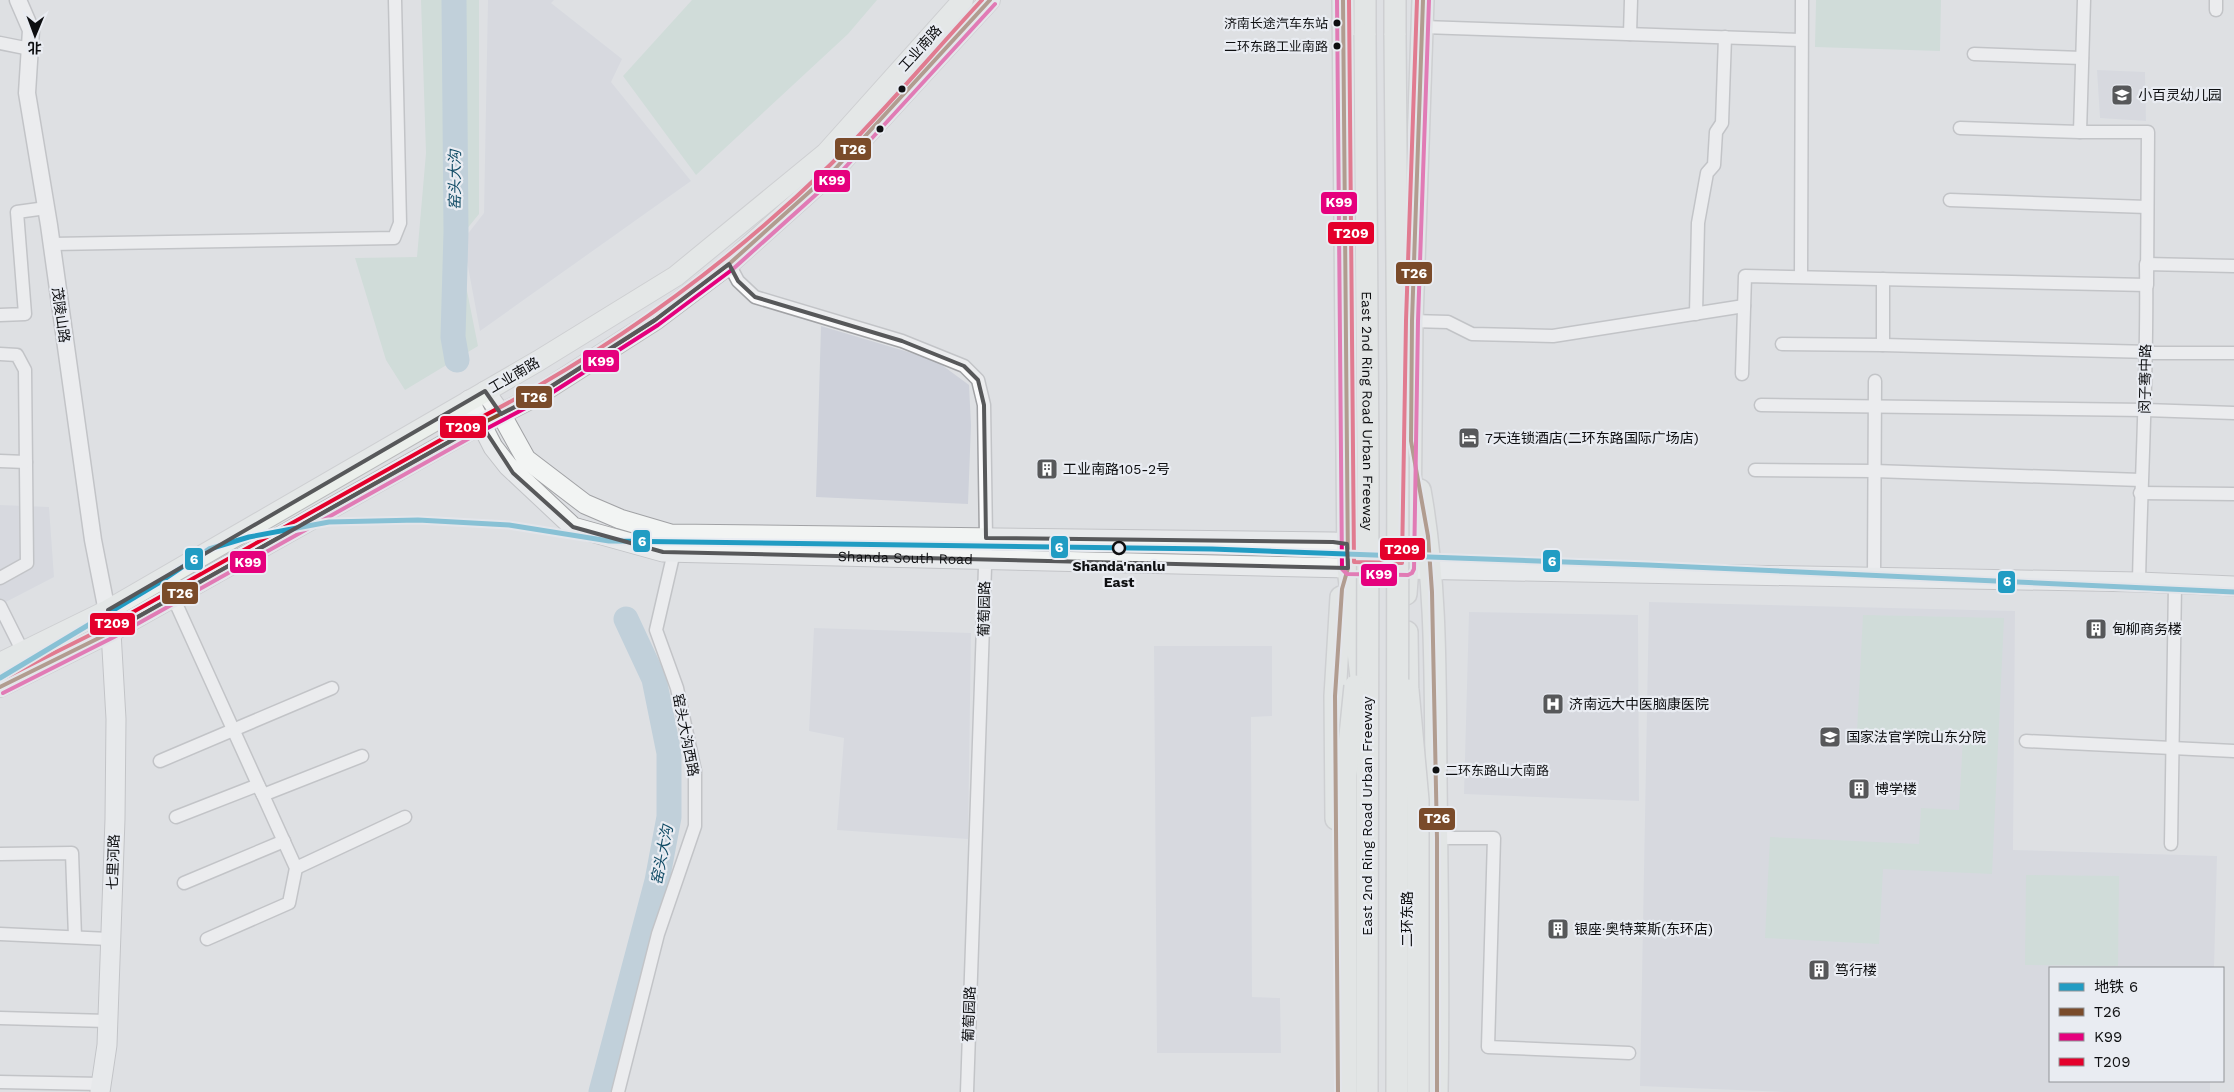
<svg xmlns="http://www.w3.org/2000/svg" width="2234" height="1092" font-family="'Work Sans','Noto Sans SC',sans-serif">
<rect width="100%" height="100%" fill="#dee0e3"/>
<g fill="#ced1da">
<path d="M488 0H554L551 3 622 59 611 82 691 181 480 331 463 240 484 213Z"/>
<path d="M2097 70 2145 72 2146 121 2100 118Z"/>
<path d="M821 326 935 360 969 385 971 425 968 504 816 497Z"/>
<path d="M0 505 49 507 54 577 0 605Z"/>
<path d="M1649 602 2015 611 2013 850 2217 856 2214 968H2050V1081H2210V1092H1784L1640 1086Z"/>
<path d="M1469 612 1638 615 1639 801 1464 794Z"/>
<path d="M814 628 971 633 968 839 837 830 844 738 809 731Z"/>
<path d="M1154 646H1272V716L1251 717 1252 997 1280 998 1281 1053H1157Z"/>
</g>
<g fill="#bfd7cc">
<path d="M421 0H479V214L457 241 478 346 405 390 386 360 355 258 417 257 426 153Z"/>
<path d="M692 0H877L848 34 696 175 623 76Z"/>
<path d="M1816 0H1941L1940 51 1815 47Z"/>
<path d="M1863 615 2004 618 1992 874 1883 869 1879 944 1765 938 1770 837 1919 844 1921 808 1959 810 1963 738 1857 732Z"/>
<path d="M2026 875 2119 876 2118 966 2025 965Z"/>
</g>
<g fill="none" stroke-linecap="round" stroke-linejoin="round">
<g stroke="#9dbdcf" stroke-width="25">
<path d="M454 0 456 232 453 337 457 360"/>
<path d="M601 1092 657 881 669 817V753L654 679 626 619"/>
</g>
<g stroke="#a1a2a5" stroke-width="15">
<g id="minor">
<path d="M2216 10V0"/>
<path d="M1423 27 1801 40"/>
<path d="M1630 34 1631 0"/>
<path d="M0 43 30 49"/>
<path d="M1974 54 2082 58"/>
<path d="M1960 128 2080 132"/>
<path d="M1950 200 2147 207"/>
<path d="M52 244 394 238 400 223 395 0"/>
<path d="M729 264 738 281 755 297 902 341 964 366 978 380 984 405 986 538 967 1092"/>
<path d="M1801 276 1802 0"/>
<path d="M1696 314 1698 223 1707 173 1714 165 1716 132 1722 123 1725 37"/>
<path d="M0 315 25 314 17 212 46 208"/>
<path d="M1412 321 1448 322 1472 334 1553 336 1744 306"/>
<path d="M1782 344 1883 345V279"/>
<path d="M1883 345 2151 352"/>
<path d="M2145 353H2234"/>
<path d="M0 354 17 355 25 370 27 563 0 578"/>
<path d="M1742 374 1745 276 2147 285 2148 132H2080L2084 0"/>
<path d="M1761 405 2145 410 2234 413"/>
<path d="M0 461 26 462"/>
<path d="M1755 470 1874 471 2141 480"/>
<path d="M2140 493 2234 494"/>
<path d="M1874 577 1875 381"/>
<path d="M2139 582C2141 476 2148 370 2146 264L2234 266"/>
<path d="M173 597 296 868 289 903 207 939"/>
<path d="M0 606 23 652"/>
<path d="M2026 741 2234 751"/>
<path d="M160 761 332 688"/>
<path d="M176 817 258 785 263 795 362 756"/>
<path d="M1437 838H1494L1488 1047 1629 1053"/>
<path d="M2171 844 2175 584"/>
<path d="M0 854 72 853 75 937"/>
<path d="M296 868 405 817"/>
<path d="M184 883 284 841"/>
<path d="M0 934 109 939"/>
<path d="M0 1018 107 1021"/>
<path d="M0 1082 101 1084"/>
<path d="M618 1092 658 934 695 826V771L677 688 656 630 674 552"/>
</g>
</g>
<g stroke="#a1a2a5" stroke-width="19">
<path id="tertiary" d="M18 0 31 30 27 93 49 225 93 540 111 632"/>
</g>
<g stroke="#a1a2a5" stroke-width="21">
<g id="secondary">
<path d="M485 391 501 414 526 459 585 504 620 519 671 534 1333 542 1347 544 1361 550"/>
<path id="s1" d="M469 400 493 447 508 466 573 527 663 552 1348 568 2139 582 2234 586"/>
<path d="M100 1092 107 1045 115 819 116 719 111 632"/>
</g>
</g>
<g stroke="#babbbc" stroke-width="22">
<g id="primary">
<path d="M0 663 108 610 538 361 676 276 826 153 963 0"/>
<path d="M0 687 111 632 481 424 536 396 655 320 729 264 835 169 990 0"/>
</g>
</g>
<g stroke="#babbbc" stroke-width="24">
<g id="trunk">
<path d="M1343 0 1348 568 1361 677"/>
<path d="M1395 0V35"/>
<path d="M1365 35V0"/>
<path d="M1420 490C1437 585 1435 682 1436 777 1437 882 1439 987 1437 1092"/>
<path d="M1406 594 1410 540 1412 321 1423 0"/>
<path d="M1407 632 1408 709"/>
<path d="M1336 819 1335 696 1341 597"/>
</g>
</g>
<use href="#minor" stroke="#fafafb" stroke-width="12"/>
<use href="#tertiary" stroke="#fafafb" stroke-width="16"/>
<use href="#secondary" stroke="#f2f4f3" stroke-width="19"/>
<use href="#primary" stroke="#ebefeb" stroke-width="20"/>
<use href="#trunk" stroke="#e6ece6" stroke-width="21"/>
<g stroke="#babbbc" stroke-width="24" stroke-linecap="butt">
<g id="trunk-bridge">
<path id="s2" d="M1365 35 1368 467 1367 1092"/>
<path d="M1395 35 1398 384 1397 1092"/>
<path d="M1408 690 1418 800V1092"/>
<path d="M1346 1092V775L1355 686"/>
</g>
</g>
<use href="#trunk-bridge" stroke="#e6ece6" stroke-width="21"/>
<g stroke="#e9ecf2" stroke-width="8">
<g id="bus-1">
<path d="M1423 0 1412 321 1411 441 1428 536 1432 592 1437 838V1092"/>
<path d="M0 687 111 632 481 424 536 396 655 320 729 264 835 169 990 0"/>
<path d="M1338 1092 1335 696 1342 589 1348 568 1343 0"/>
</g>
</g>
<g stroke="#e9ecf2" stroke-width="8">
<g id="bus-2">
<path d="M1337 0 1342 569 1347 574 1408 575 1412 573 1414 569 1418 321 1429 0"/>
<path d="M3 693 114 637 484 430 539 401 658 325 733 269 840 173 995 4"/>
</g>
</g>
<g stroke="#e9ecf2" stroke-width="8">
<g id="bus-3">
<path d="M1349 0 1354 562 1402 563 1406 321 1417 0"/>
<path d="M0 680 108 626 478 419C607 352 726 266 830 165 883 113 932 54 982 0"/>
</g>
</g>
<use href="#bus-1" stroke="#7a4b2a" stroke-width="4"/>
<use href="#bus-2" stroke="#e5007d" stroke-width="4"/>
<use href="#bus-3" stroke="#e4002b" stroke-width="4"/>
<g stroke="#e9ecf2" stroke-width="9">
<path id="metro-1" d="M0 678 160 582 209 549 249 537 329 522 418 520 509 525 609 541 1212 549 1648 565 2234 592"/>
</g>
<use href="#metro-1" stroke="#219cc3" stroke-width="5"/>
</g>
<path d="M0 0H2234V1092H0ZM729 264 738 281 755 297 902 341 964 366 978 380 984 405 986 538 1333 542 1347 544 1348 568 663 552 573 527 513 473 481 424 111 632 108 610 485 391 501 414 536 396 655 320Z" fill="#dee0e3" fill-opacity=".55" fill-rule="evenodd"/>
<path fill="none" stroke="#57585a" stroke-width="4" stroke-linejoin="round" d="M729 264 738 281 755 297 902 341 964 366 978 380 984 405 986 538 1333 542 1347 544 1348 568 663 552 573 527 513 473 481 424 111 632 108 610 485 391 501 414 536 396 655 320Z"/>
<defs>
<g id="school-square" transform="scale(1.125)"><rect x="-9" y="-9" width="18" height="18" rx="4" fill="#57585a" stroke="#e9ecf2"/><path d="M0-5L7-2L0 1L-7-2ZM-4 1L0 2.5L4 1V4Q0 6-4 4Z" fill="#fff"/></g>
<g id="hotel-square" transform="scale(1.125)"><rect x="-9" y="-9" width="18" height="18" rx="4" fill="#57585a" stroke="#e9ecf2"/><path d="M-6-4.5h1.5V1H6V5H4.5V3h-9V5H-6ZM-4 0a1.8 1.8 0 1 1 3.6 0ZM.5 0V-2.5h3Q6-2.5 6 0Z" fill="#fff"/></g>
<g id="building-square" transform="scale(1.125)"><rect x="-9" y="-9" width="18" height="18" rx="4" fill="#57585a" stroke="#e9ecf2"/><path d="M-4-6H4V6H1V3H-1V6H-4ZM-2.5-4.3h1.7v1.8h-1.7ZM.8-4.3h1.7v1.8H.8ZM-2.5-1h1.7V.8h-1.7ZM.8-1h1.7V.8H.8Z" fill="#fff"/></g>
<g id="hospital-square" transform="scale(1.125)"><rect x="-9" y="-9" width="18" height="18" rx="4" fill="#57585a" stroke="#e9ecf2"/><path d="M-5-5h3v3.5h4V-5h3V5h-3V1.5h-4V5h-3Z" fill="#fff"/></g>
<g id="university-square" transform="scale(1.125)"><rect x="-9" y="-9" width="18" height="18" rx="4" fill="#57585a" stroke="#e9ecf2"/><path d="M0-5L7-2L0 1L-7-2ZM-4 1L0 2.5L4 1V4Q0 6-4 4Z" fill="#fff"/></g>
</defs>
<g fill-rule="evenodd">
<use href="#school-square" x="2122" y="95"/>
<use href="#hotel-square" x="1469" y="438"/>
<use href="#building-square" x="1047" y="469"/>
<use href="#building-square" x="2096" y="629"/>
<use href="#hospital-square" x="1553" y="704"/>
<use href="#university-square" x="1830" y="737"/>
<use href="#building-square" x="1859" y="789"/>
<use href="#building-square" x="1558" y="929"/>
<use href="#building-square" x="1819" y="970"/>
</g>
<g fill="#0e0f11" stroke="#e9ecf2" stroke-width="2">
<circle cx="1337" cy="23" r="4.5"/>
<circle cx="1337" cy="46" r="4.5"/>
<circle cx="902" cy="89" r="4.5"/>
<circle cx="880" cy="129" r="4.5"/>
<circle cx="1436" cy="770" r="4.5"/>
</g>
<circle fill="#e9ecf2" stroke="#0e0f11" stroke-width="2.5" cx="1119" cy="548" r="6"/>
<g text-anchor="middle" stroke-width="4.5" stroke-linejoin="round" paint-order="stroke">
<g font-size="13" fill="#0e0f11" stroke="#e9ecf2" text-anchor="end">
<text x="1328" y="28">济南长途汽车东站</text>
<text x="1328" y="51">二环东路工业南路</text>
<text x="1445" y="775" text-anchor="start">二环东路山大南路</text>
</g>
<g font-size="14" fill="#0e0f11" stroke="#e9ecf2">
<text transform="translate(920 48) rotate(-48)" y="5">工业南路</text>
<text transform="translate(61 315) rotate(82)" y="5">茂陵山路</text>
<text transform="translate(514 375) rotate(-30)" y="5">工业南路</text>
<text transform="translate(2145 379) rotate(-89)" y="5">闵子骞中路</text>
<text dy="5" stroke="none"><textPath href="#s2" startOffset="376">East 2nd Ring Road Urban Freeway</textPath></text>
<text dy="5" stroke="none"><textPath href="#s1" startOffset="502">Shanda South Road</textPath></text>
<text transform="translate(984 609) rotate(-89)" y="5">葡萄园路</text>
<text transform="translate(686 735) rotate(79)" y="5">窑头大沟西路</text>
<text transform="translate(1367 816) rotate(-90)" y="5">East 2nd Ring Road Urban Freeway</text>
<text transform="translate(113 862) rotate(-88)" y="5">七里河路</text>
<text transform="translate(1407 919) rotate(-90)" y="5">二环东路</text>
<text transform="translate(969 1014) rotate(-88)" y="5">葡萄园路</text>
</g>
<g font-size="14" fill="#0e0f11" stroke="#e9ecf2" text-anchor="start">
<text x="2138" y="100">小百灵幼儿园</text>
<text x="1485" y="443">7天连锁酒店(二环东路国际广场店)</text>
<text x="1063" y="474">工业南路105-2号</text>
<text x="2112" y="634">甸柳商务楼</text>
<text x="1569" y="709">济南远大中医脑康医院</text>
<text x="1846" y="742">国家法官学院山东分院</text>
<text x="1875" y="794">博学楼</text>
<text x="1574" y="934">银座·奥特莱斯(东环店)</text>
<text x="1835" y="975">笃行楼</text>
</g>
<g font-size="14" font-weight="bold" fill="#0e0f11" stroke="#e9ecf2">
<text x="1119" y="571">Shanda'nanlu<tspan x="1119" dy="16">East</tspan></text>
</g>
<g font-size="15" font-style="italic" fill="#124c66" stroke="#e9ecf2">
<text transform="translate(455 180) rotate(-90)" y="5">窑头大沟</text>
<text transform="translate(662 855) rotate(-79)" y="5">窑头大沟</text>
</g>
</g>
<g stroke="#e9ecf2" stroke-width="2">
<rect x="834" y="137" width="38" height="24" rx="5" fill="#7a4b2a"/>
<rect x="813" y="169" width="38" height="24" rx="5" fill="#e5007d"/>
<rect x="1320" y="191" width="38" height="24" rx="5" fill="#e5007d"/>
<rect x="1327" y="221" width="48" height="24" rx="5" fill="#e4002b"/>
<rect x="1395" y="261" width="38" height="24" rx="5" fill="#7a4b2a"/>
<rect x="582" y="349" width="38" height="24" rx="5" fill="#e5007d"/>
<rect x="515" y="385" width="38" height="24" rx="5" fill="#7a4b2a"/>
<rect x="439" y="415" width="48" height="24" rx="5" fill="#e4002b"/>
<rect x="632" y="529" width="19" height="24" rx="5" fill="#219cc3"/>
<rect x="1050" y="535" width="19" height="24" rx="5" fill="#219cc3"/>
<rect x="1379" y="537" width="47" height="24" rx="5" fill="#e4002b"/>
<rect x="184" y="547" width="20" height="24" rx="5" fill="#219cc3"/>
<rect x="1542" y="549" width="19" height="24" rx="5" fill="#219cc3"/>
<rect x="229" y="550" width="38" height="24" rx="5" fill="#e5007d"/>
<rect x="1360" y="563" width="38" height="24" rx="5" fill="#e5007d"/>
<rect x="1997" y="570" width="19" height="24" rx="5" fill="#219cc3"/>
<rect x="161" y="581" width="38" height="24" rx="5" fill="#7a4b2a"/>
<rect x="89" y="612" width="47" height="24" rx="5" fill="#e4002b"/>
<rect x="1418" y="807" width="38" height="24" rx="5" fill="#7a4b2a"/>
</g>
<g font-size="14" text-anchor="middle" font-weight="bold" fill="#fff">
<text x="853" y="154">T26</text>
<text x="832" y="185">K99</text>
<text x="1339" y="207">K99</text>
<text x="1351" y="238">T209</text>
<text x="1414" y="278">T26</text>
<text x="601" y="366">K99</text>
<text x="534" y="402">T26</text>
<text x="463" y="432">T209</text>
<text x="642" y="546">6</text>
<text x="1059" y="552">6</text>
<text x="1402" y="554">T209</text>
<text x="194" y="564">6</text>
<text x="1552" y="566">6</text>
<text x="248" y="567">K99</text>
<text x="1379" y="579">K99</text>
<text x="2007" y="586">6</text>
<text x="180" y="598">T26</text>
<text x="112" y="628">T209</text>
<text x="1437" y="823">T26</text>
</g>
<rect x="2049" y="967" width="175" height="115" fill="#e9ecf2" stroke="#919498"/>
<rect x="2059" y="983" width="25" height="8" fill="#219cc3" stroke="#919498"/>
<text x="2094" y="992" font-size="15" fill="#0e0f11">地铁 6</text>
<rect x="2059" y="1008" width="25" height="8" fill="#7a4b2a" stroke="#919498"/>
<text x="2094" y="1017" font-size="15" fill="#0e0f11">T26</text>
<rect x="2059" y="1033" width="25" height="8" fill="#e5007d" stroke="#919498"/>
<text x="2094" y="1042" font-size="15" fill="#0e0f11">K99</text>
<rect x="2059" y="1058" width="25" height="8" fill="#e4002b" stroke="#919498"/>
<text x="2094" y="1067" font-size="15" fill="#0e0f11">T209</text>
<g transform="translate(35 35) rotate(181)" stroke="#e9ecf2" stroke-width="4" paint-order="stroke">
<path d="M0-4L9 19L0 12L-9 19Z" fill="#0e0f11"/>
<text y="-8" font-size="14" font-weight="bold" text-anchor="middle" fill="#0e0f11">北</text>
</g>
</svg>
